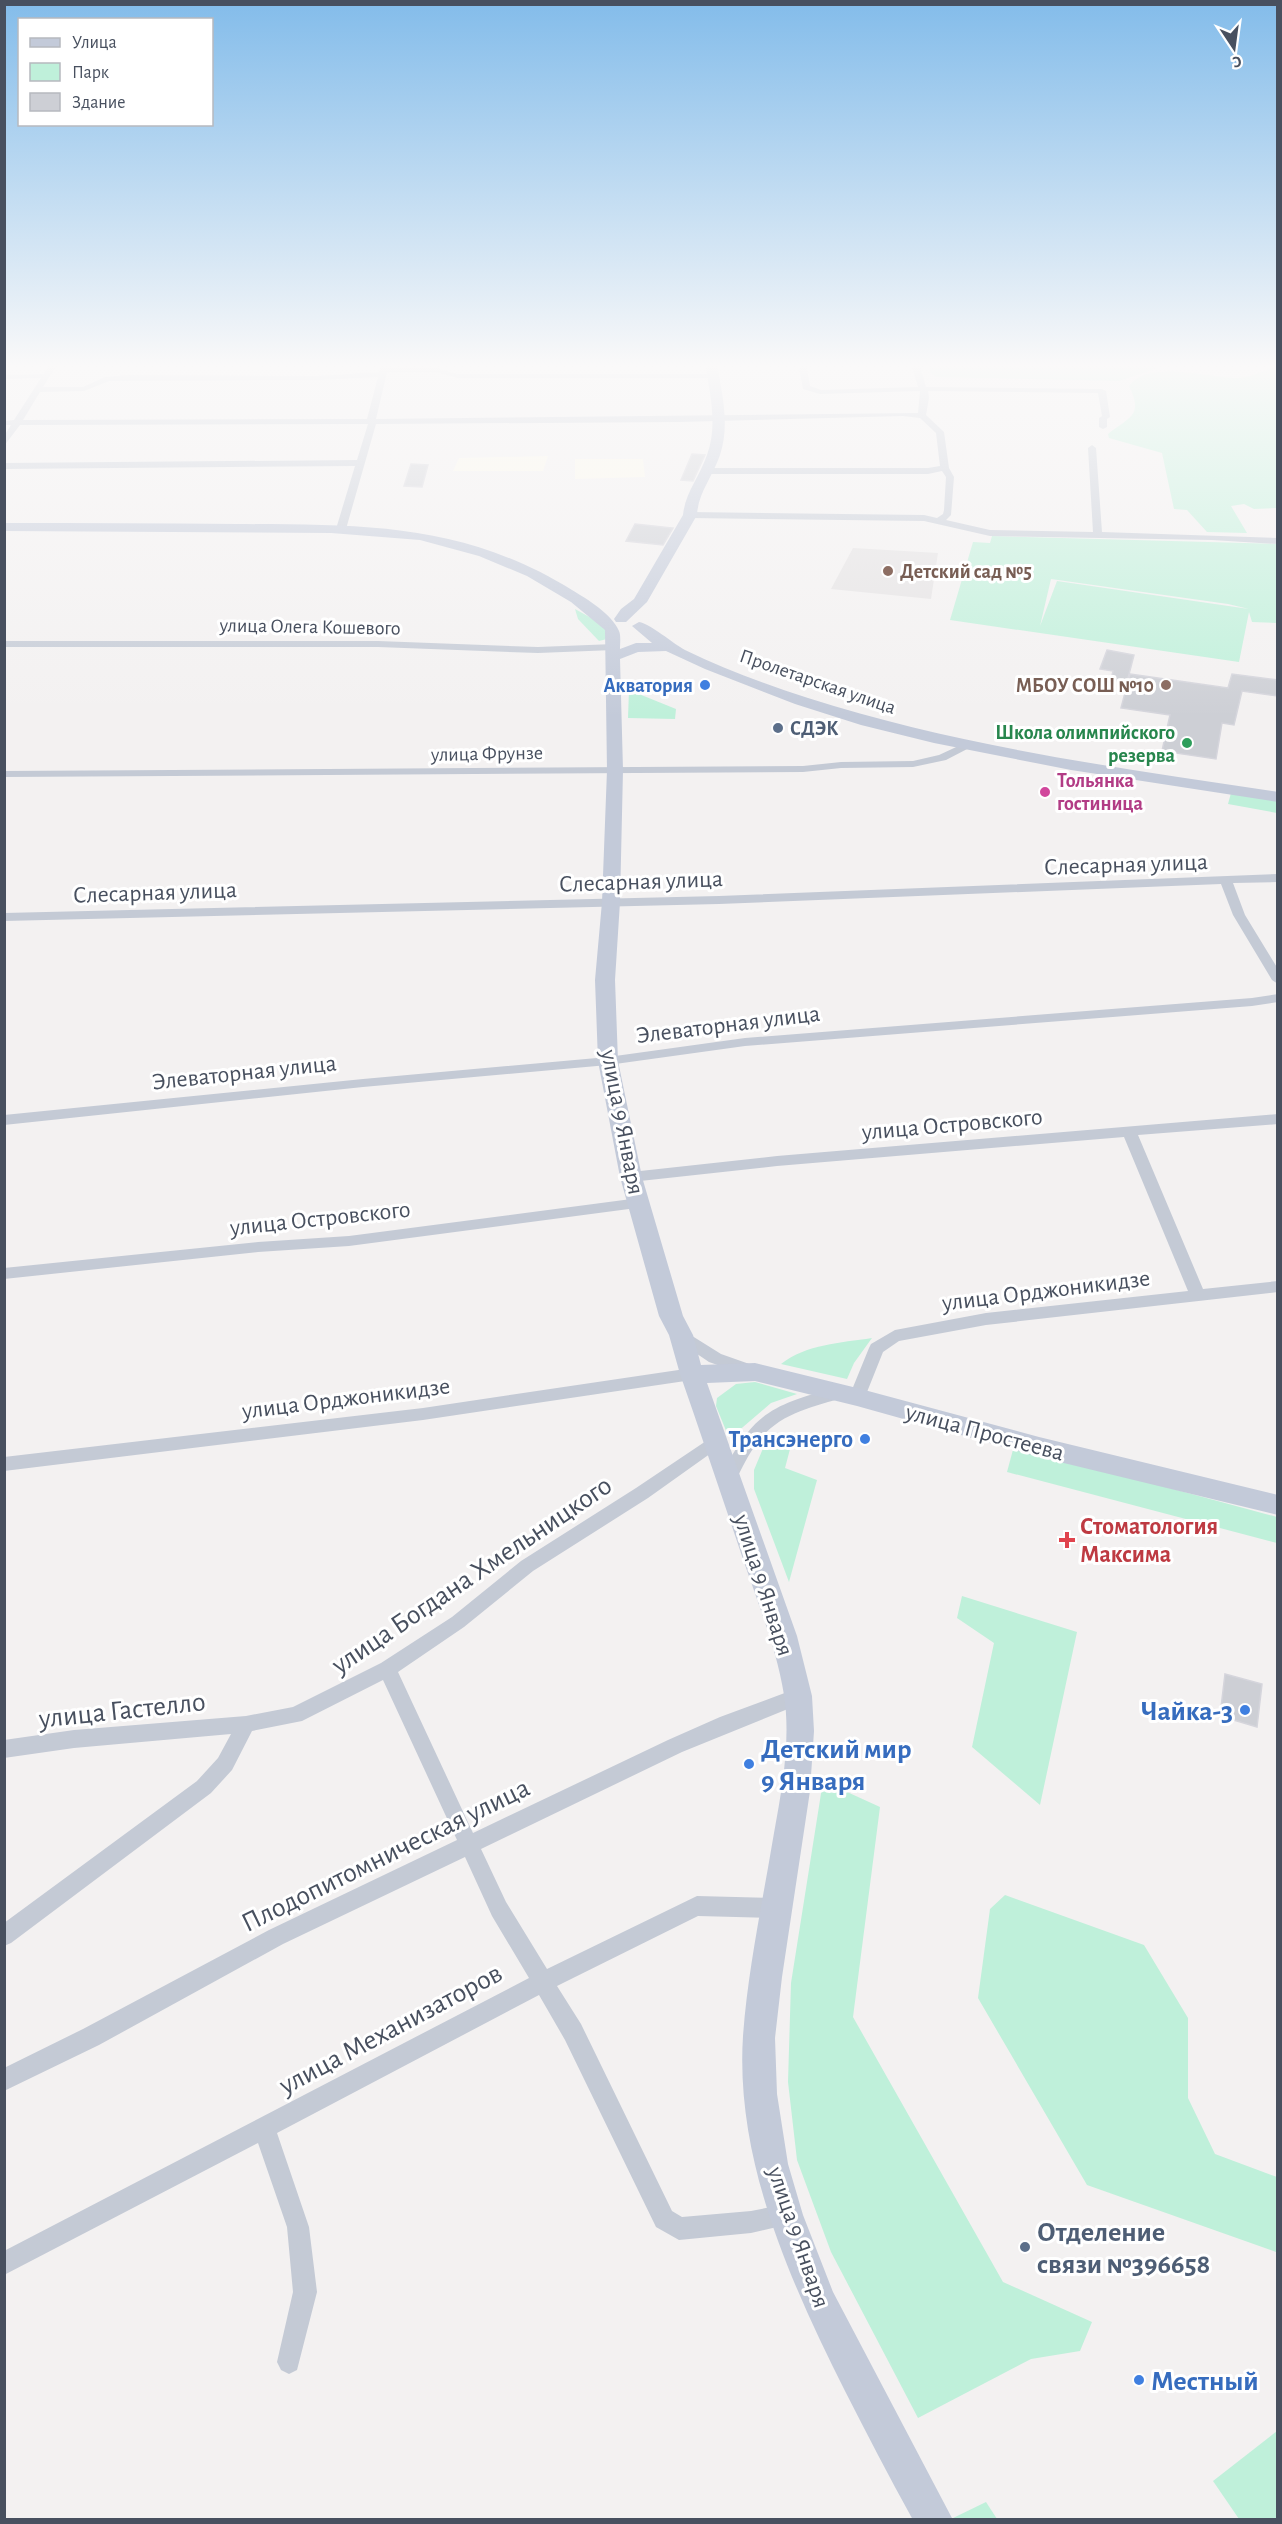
<svg xmlns="http://www.w3.org/2000/svg" width="1282" height="2524" font-family="'Alegreya Sans',sans-serif">
<rect width="100%" height="100%" fill="#f3f1f1"/>
<g fill="#fdfaeb">
<path d="M548 456 543 471H453L459 458Z"/>
<path d="M575 459H643L645 477 575 479Z"/>
</g>
<path fill="#e4e2e3" d="M853 548 938 553 931 599 831 589Z"/>
<g fill="#bff0da" fill-rule="evenodd">
<path d="M927 363H1153L1158 368 1119 381 936 377 931 373Z"/>
<path d="M1277 365V508L1254 509 1244 504 1231 506 1247 533 1207 532 1187 510 1174 509 1162 453 1109 438 1108 434C1129 417 1144 416 1129 386 1147 359 1209 378 1237 378 1250 378 1265 370 1277 365Z"/>
<path d="M992 536 1277 544V623L1252 622 1249 612 1239 662 950 620 973 542 990 543ZM1051 579 1228 604 1249 609 1057 581 1040 626Z"/>
<path d="M575 609 602 624 609 633 607 639 599 641 578 619Z"/>
<path d="M629 690 676 709 675 719 628 718Z"/>
<path d="M1231 793 1277 801V813L1228 804Z"/>
<path d="M872 1338 854 1363 847 1379 781 1364C807 1344 840 1343 872 1338Z"/>
<path d="M755 1382 797 1394 771 1403 736 1433H727L716 1406 717 1398 736 1384Z"/>
<path d="M794 1434 785 1468 817 1480 789 1582 754 1489V1470L764 1446 776 1435Z"/>
<path d="M1014 1446 1277 1517V1543L1007 1472Z"/>
<path d="M962 1596 1077 1632 1040 1805 972 1747 994 1643 957 1618Z"/>
<path d="M823 1781 880 1807 853 2017 1003 2282 1092 2322 1080 2351 1031 2359 918 2418 831 2252 797 2160 788 2082 791 1983Z"/>
<path d="M1005 1895 1144 1945 1188 2018V2098L1215 2154 1277 2177 1276 2252 1087 2185 978 1998 990 1909Z"/>
<path d="M1277 2431V2519H1239L1213 2481Z"/>
<path d="M986 2502 997 2519 949 2520Z"/>
</g>
<g fill="#cdcfd5" stroke="#d5d5dc" stroke-width="1.5">
<path d="M692 454 705 455 693 481 681 480Z"/>
<path d="M411 464 428 465 422 487 404 486Z"/>
<path d="M635 524 673 528 663 545 626 541Z"/>
<path d="M1107 650 1134 655 1127 682 1111 680 1113 671 1100 669Z"/>
<path d="M1130 674 1228 688 1232 674 1278 680V696L1242 691 1234 725 1222 723 1216 759 1162 751 1170 715 1121 708Z"/>
<path d="M1225 1674 1262 1684 1257 1727 1220 1716Z"/>
</g>
<g fill="none" stroke-linecap="round" stroke-linejoin="round">
<g fill="#c4cad5" fill-rule="evenodd">
<path d="M50 363H58L43 387H83L105 377 129 375 318 376 379 372 382 363H388V368H436L458 374H712L716 376 712 378H458L436 372H387L376 419 918 413 920 391 820 394 803 389 798 363H806L810 386 821 390 918 387 911 363H919L926 387 1102 389 1106 391 1110 417 1107 419V427L1103 429 1099 427V418L1102 416 1098 393 928 391 929 398 926 415 944 432 949 468 954 477 951 515 946 520 990 530 1093 532 1088 448 1092 445 1096 448 1102 532 1278 538V544L1212 540 990 536 924 521 690 518 686 515 690 512 924 515 937 518 943 514 944 510 946 477 942 471 928 474H707L703 471 707 468H928L940 466 936 433 920 418 903 416 679 422 376 424 346 529 341 532 336 529 355 466 4 469V463L357 460 368 424 20 425 4 446V436L11 425H4V421L14 420 41 378 4 379V375L44 374ZM378 377 367 419 23 420 40 392 84 391 109 381 318 380Z"/>
<path d="M4 641H378L538 647 614 644 619 647 614 650 538 653 378 647H4Z"/>
<path d="M967 742 971 743V747L946 760 913 767 841 768 803 772 4 777V771L803 766 841 762 913 761 939 755Z"/>
<path d="M1278 874V882L1233 883 1245 915 1278 969V984L1272 980 1233 915 1221 884 719 904 4 921V913L719 896Z"/>
<path d="M1278 994V1002L1252 1006 745 1046 608 1065 363 1087 4 1125V1115L363 1079 608 1057 745 1038 1252 998Z"/>
<path d="M1278 1114V1124L1138 1135 1203 1289 1278 1281V1292L986 1325 899 1341 883 1352 865 1397 863 1401 857 1403 851 1401 849 1397 869 1348 871 1344 895 1330 986 1313 1188 1291 1124 1137 777 1166 631 1182 624 1177 631 1172 777 1156Z"/>
<path d="M639 1198 646 1203 644 1207 349 1246 258 1252 4 1279V1268L258 1242 349 1236Z"/>
<path d="M681 1329 721 1354 755 1366 757 1370 755 1374 749 1376 709 1362 675 1339 673 1335 675 1331Z"/>
<path d="M692 1368 698 1370 700 1374 698 1378 692 1380 423 1420 4 1471V1457L423 1408Z"/>
<path d="M839 1387 845 1389 847 1393 845 1397C813 1407 779 1413 758 1442 748 1454 742 1469 734 1483L728 1485 722 1483 720 1478C753 1413 770 1405 839 1387Z"/>
<path d="M715 1435 721 1436 723 1441 721 1446 648 1498 533 1571 464 1627 398 1672 473 1833 668 1740 720 1717 798 1688 805 1690 807 1696 805 1702 682 1752 481 1849 506 1902 547 1969 697 1896 777 1898 784 1901 787 1908 784 1915 777 1918 698 1916 557 1986 581 2024 672 2211 682 2217 751 2211 786 2204 794 2207 797 2215 794 2223 751 2233 679 2240 656 2227 565 2040 539 1995 277 2133 309 2227 317 2292 297 2370 289 2374 281 2370 277 2362 293 2292 287 2227 258 2143 4 2275V2251L529 1978 492 1916 465 1857 283 1944 99 2045 4 2091V2068L83 2029 269 1930 457 1840 383 1680 302 1721 252 1731 232 1770 211 1793 11 1943 4 1946V1923L197 1781 218 1758 231 1734 74 1748 4 1758V1740L74 1730 246 1716 293 1707 381 1663 452 1617 521 1561 636 1488Z"/>
</g>
<g fill="#c3cad9" fill-rule="evenodd">
<path d="M705 363H717C722 394 730 425 720 455 713 476 698 493 697 515L647 602 626 622H616L614 619 621 609 634 599 683 515C685 493 700 476 707 455 718 425 710 394 705 363Z"/>
<path d="M4 523C82 523 160 523 237 524 361 525 462 522 572 590 587 599 612 614 619 631 621 635 620 644 620 649L636 643H652L632 626 639 622C651 624 672 643 685 650 724 669 767 685 808 698 961 747 1120 768 1278 792V802L1071 770 934 743 861 725 795 704 705 669 666 651 638 652 620 659 623 770 620 902 615 980 618 1061 642 1177 683 1316 693 1335 701 1365 755 1363 857 1388 1039 1437 1278 1495V1515L1039 1457 857 1406 755 1381 707 1383 797 1636 812 1696 814 1731 810 1791 782 1977 775 2038 777 2094 788 2164 803 2215 833 2292 953 2520H913C889 2477 867 2434 845 2391 791 2283 735 2161 743 2036 748 1968 763 1900 774 1833 782 1789 791 1740 784 1695 777 1650 759 1606 744 1562 723 1500 702 1437 680 1374L669 1335 659 1316 620 1177 598 1061 595 980 602 902 607 770 605 630 571 602 527 576 479 556 420 540 331 533 4 531Z"/>
</g>
</g>
<linearGradient id="sky" x2="0" y2="1"><stop stop-color="#83bcea"/><stop offset="0.51" stop-color="#faf9f9"/><stop offset="1" stop-color="#faf9f9" stop-opacity="0"/></linearGradient>
<rect width="1282" height="717" fill="url(#sky)"/>
<g fill="#8d6e63" stroke="#fff" stroke-width="2">
<circle cx="888" cy="571" r="6"/>
<circle cx="1166" cy="685" r="6"/>
</g>
<g fill="#3f7fe0" stroke="#fff" stroke-width="2">
<circle cx="705" cy="685" r="6"/>
<circle cx="865" cy="1439" r="6"/>
<circle cx="1245" cy="1710" r="6"/>
<circle cx="749" cy="1764" r="6"/>
<circle cx="1139" cy="2380" r="6"/>
</g>
<g fill="#5c6f8a" stroke="#fff" stroke-width="2">
<circle cx="778" cy="728" r="6"/>
<circle cx="1025" cy="2247" r="6"/>
</g>
<circle fill="#2e9e5b" stroke="#fff" stroke-width="2" cx="1187" cy="743" r="6"/>
<circle fill="#d1479c" stroke="#fff" stroke-width="2" cx="1045" cy="792" r="6"/>
<path fill="#e0444e" stroke="#fff" stroke-width="2" d="M1064 1531h6v6h6v6h-6v6h-6v-6h-6v-6h6z"/>
<g text-anchor="middle" stroke-width="6" stroke-linejoin="round" paint-order="stroke">
<g font-size="20" font-weight="bold" fill="#785e54" stroke="#fff" text-anchor="start">
<text x="900" y="578">Детский сад №5</text>
<text x="1154" y="692" text-anchor="end">МБОУ СОШ №10</text>
</g>
<g font-size="20" fill="#48505f" stroke="#fff">
<text transform="translate(310 626) rotate(1)" y="7">улица Олега Кошевого</text>
<text transform="translate(818 681) rotate(19)" y="7">Пролетарская улица</text>
<text transform="translate(487 753) rotate(-1)" y="7">улица Фрунзе</text>
</g>
<g font-size="20" font-weight="bold" fill="#366cbe" stroke="#fff" text-anchor="end">
<text x="693" y="692">Акватория</text>
</g>
<g font-size="20" font-weight="bold" fill="#4e5e75" stroke="#fff" text-anchor="start">
<text x="790" y="735">СДЭК</text>
</g>
<g font-size="20" font-weight="bold" fill="#27864d" stroke="#fff" text-anchor="end">
<text x="1175" y="739">Школа олимпийского<tspan x="1175" dy="23">резерва</tspan></text>
</g>
<g font-size="20" font-weight="bold" fill="#b23c85" stroke="#fff" text-anchor="start">
<text x="1057" y="787">Тольянка<tspan x="1057" dy="23">гостиница</tspan></text>
</g>
<g font-size="24" fill="#48505f" stroke="#fff">
<text transform="translate(1126 864) rotate(-2)" y="8">Слесарная улица</text>
<text transform="translate(641 881) rotate(-2)" y="8">Слесарная улица</text>
<text transform="translate(155 892) rotate(-2)" y="8">Слесарная улица</text>
<text transform="translate(728 1024) rotate(-7)" y="8">Элеваторная улица</text>
<text transform="translate(244 1072) rotate(-6)" y="8">Элеваторная улица</text>
<text transform="translate(623 1122) rotate(79)" y="8">улица 9 Января</text>
<text transform="translate(952 1124) rotate(-5)" y="8">улица Островского</text>
<text transform="translate(320 1218) rotate(-6)" y="8">улица Островского</text>
<text transform="translate(1046 1290) rotate(-7)" y="8">улица Орджоникидзе</text>
<text transform="translate(346 1398) rotate(-7)" y="8">улица Орджоникидзе</text>
<text transform="translate(985 1432) rotate(15)" y="8">улица Простеева</text>
<text transform="translate(764 1585) rotate(72)" y="8">улица 9 Января</text>
<text transform="translate(799 2237) rotate(71)" y="8">улица 9 Января</text>
</g>
<g font-size="24" font-weight="bold" fill="#366cbe" stroke="#fff" text-anchor="end">
<text x="853" y="1447">Трансэнерго</text>
</g>
<g font-size="24" font-weight="bold" fill="#be3a42" stroke="#fff" text-anchor="start">
<text x="1080" y="1534">Стоматология<tspan x="1080" dy="28">Максима</tspan></text>
</g>
<g font-size="28" fill="#48505f" stroke="#fff">
<text transform="translate(471 1574) rotate(-34)" y="10">улица Богдана Хмельницкого</text>
<text transform="translate(122 1709) rotate(-6)" y="10">улица Гастелло</text>
<text transform="translate(385 1854) rotate(-26)" y="10">Плодопитомническая улица</text>
<text transform="translate(390 2028) rotate(-28)" y="10">улица Механизаторов</text>
</g>
<g font-size="28" font-weight="bold" fill="#366cbe" stroke="#fff" text-anchor="start">
<text x="1233" y="1720" text-anchor="end">Чайка-3</text>
<text x="761" y="1758">Детский мир<tspan x="761" dy="32">9 Января</tspan></text>
<text x="1151" y="2390">Местный</text>
</g>
<g font-size="28" font-weight="bold" fill="#4e5e75" stroke="#fff" text-anchor="start">
<text x="1037" y="2241">Отделение<tspan x="1037" dy="32">связи №396658</tspan></text>
</g>
</g>
<rect width="1282" height="2524" fill="none" stroke="#48505f" stroke-width="12"/>
<rect x="18" y="18" width="195" height="108" fill="#ffffff" stroke="#b6b9bf" stroke-width="1.5"/>
<rect x="30" y="38" width="30" height="9" fill="#c3cad9" stroke="#b6b9bf" stroke-width="1.5"/>
<text x="72" y="48" font-size="18" fill="#48505f">Улица</text>
<rect x="30" y="63" width="30" height="18" fill="#bff0da" stroke="#b6b9bf" stroke-width="1.5"/>
<text x="72" y="78" font-size="18" fill="#48505f">Парк</text>
<rect x="30" y="93" width="30" height="18" fill="#cdcfd5" stroke="#b6b9bf" stroke-width="1.5"/>
<text x="72" y="108" font-size="18" fill="#48505f">Здание</text>
<g transform="translate(1234 48) rotate(167)" stroke="#ffffff" stroke-width="4.5" paint-order="stroke">
<path d="M0-4.5L10 22L0 15L-10 22Z" fill="#48505f"/>
<text y="-9" font-size="16" font-weight="bold" text-anchor="middle" fill="#48505f">С</text>
</g>
</svg>
